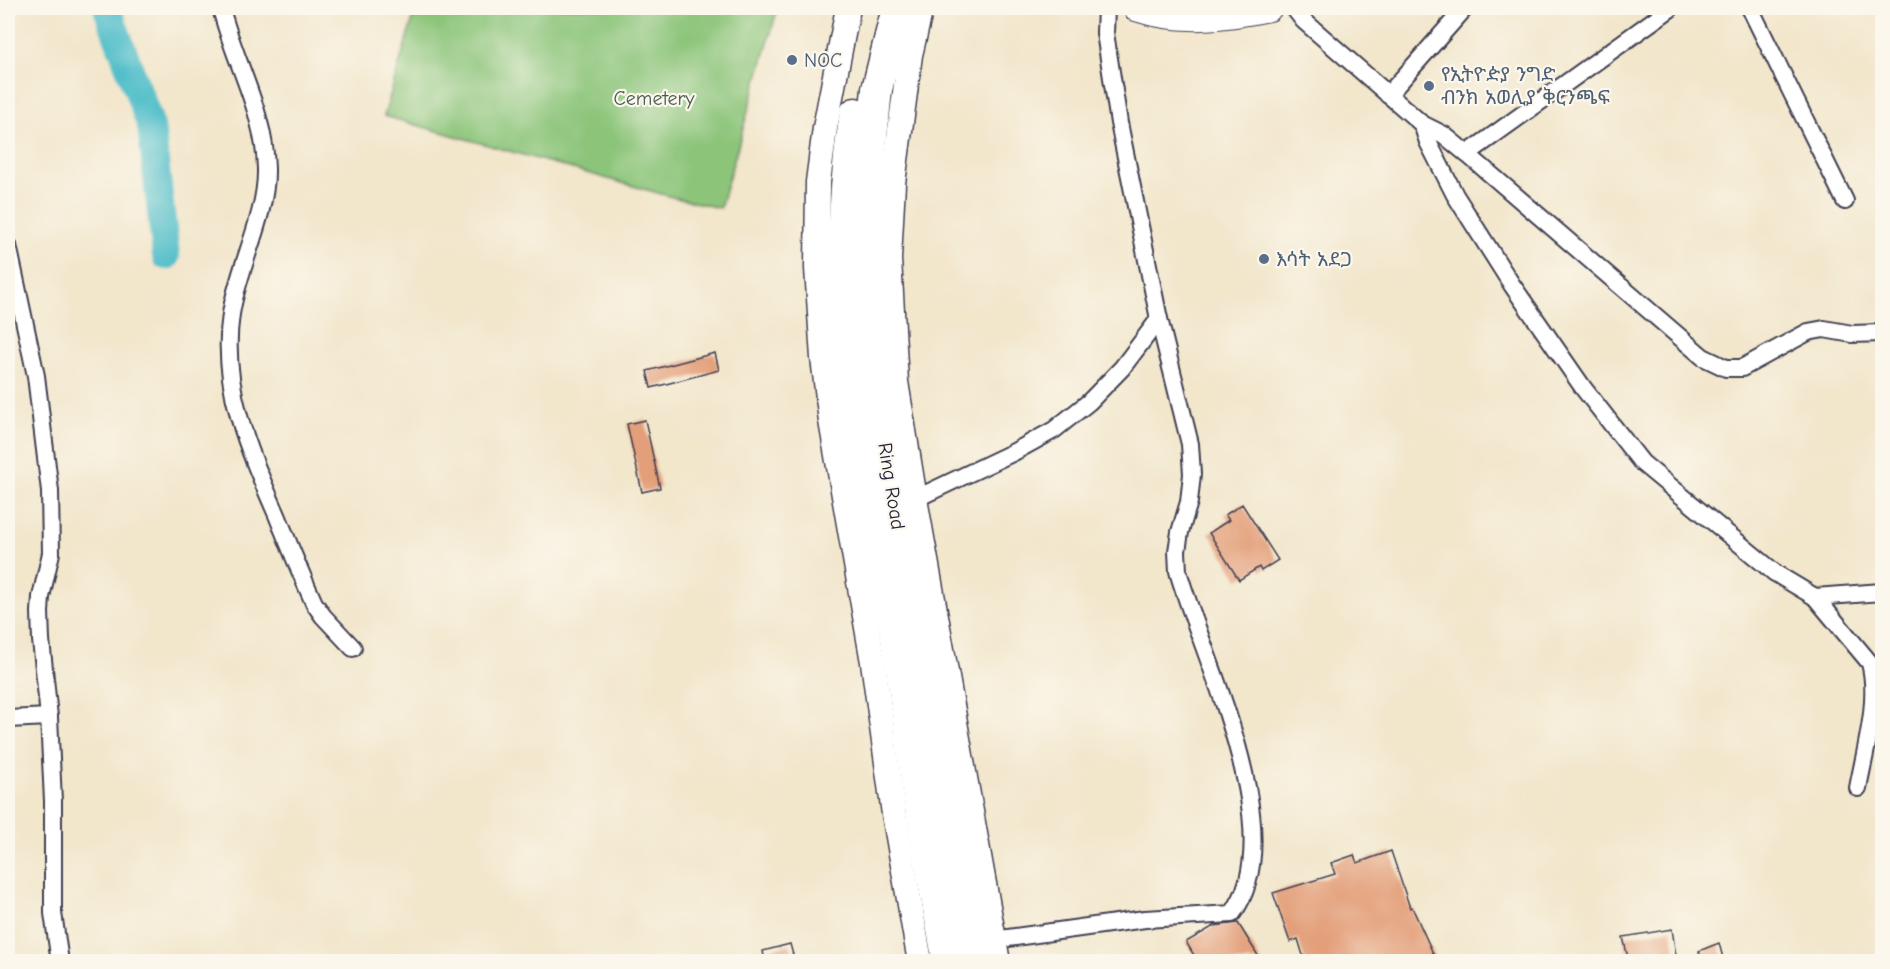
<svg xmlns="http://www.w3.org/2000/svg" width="1890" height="969" font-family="'Comic Neue','Noto Sans Ethiopic',sans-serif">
<rect width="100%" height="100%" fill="#fbf7ec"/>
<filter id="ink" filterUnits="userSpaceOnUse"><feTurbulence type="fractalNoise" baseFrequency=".0167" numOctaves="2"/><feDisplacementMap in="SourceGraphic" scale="12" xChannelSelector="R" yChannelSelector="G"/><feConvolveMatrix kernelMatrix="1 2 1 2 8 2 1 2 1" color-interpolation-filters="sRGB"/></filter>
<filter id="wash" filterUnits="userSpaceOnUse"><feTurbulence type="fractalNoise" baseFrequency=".008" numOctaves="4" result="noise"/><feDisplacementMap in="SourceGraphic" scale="24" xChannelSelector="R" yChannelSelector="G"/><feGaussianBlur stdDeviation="1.35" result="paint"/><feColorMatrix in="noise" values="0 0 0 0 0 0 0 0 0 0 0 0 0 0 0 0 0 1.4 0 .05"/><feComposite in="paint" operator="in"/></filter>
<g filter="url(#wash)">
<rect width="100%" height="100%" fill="#f2e6cb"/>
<path fill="#8cc57a" stroke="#57745a" stroke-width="1.5" d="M416 8H778L720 208 672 197 384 116Z"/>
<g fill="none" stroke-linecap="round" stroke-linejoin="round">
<path stroke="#52bfca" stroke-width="28" d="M107 8 151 126 166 256"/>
</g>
<g id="blocks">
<g fill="#e39f79">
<path d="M715 353 719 370 651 388 647 371Z"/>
<path d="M645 420 660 488 642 492 627 424Z"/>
<path d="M1242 504 1278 560 1261 571 1259 567 1239 580 1209 533 1229 520 1225 515Z"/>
<path d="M1391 851 1410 908 1412 907 1437 962H1305L1298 939 1290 942 1273 893 1335 874 1331 863 1354 855 1357 863Z"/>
<path d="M1238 923 1262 962H1198L1186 942 1214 926Z"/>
<path d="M1672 929 1677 962H1629L1623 937Z"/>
<path d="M1719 943 1724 962H1702L1699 951Z"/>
<path d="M790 944 795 962H765L763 951Z"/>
</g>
</g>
</g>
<g filter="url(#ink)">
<use href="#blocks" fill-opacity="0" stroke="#413f51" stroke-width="1.5"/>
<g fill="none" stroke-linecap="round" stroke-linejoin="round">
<g stroke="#413f51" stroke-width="20">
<g id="street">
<path d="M221 8C234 61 265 112 266 169 267 216 238 267 231 314 220 386 249 451 277 515 289 545 301 574 314 603L323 616 353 648"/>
<path d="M1294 8 1304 21 1422 124 1428 142 1455 195 1512 285 1584 389 1642 463 1775 573 1815 597 1870 663C1880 700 1865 750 1858 788"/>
<path d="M1750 8 1845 201"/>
<path d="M1388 95 1465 8"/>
<path d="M1422 124 1444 135 1467 154 1671 8"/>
<path d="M1467 154 1703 357 1726 368H1742L1808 332 1824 329 1852 334 1882 333"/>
<path d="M8 245 36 376 50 491 51 553 41 597 40 612 41 640 49 717 53 801V913L60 962"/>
<path d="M915 499 1014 452 1054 430 1089 402 1122 368 1159 319"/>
<path d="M1815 597 1882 592"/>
<path d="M8 719 49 717"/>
<path d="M994 940 1145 919 1232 914C1293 834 1202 657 1178 571L1177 551 1180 532 1189 502 1192 474 1190 444 1159 319 1119 123 1105 33 1106 8"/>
</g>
</g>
<g stroke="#413f51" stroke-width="27">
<g id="secondary">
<path d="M848 8 825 128 818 182 817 268 823 358 831 421 873 662 894 814 920 962"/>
<path d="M921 8 910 55 893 183 889 259 896 382 915 499 998 962"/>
</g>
</g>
<g stroke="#413f51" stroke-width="28">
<path id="primary" d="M1136 8C1180 23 1226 17 1269 8"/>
</g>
<g stroke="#413f51" stroke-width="33">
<g id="highway">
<path d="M897 8 877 89 868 175 866 269 870 341 892 492 920 646 932 736 974 962"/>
<path d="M855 113C844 180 841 248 845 316 852 425 877 532 896 639 906 697 912 756 921 814 929 863 939 912 948 962"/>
</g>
</g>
<use href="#street" stroke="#fff" stroke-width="16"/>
<use href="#secondary" stroke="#fff" stroke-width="24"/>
<use href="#primary" stroke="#fff" stroke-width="26"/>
<use href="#highway" stroke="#fff" stroke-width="30"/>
</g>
</g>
<g fill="#5c6f8a" stroke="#fbf7ec" stroke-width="2">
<circle cx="792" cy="60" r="6"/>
<circle cx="1429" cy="86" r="6"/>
<circle cx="1264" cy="259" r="6"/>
</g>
<g text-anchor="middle" stroke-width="4.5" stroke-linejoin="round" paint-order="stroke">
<g font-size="20" fill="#4e5e75" stroke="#fbf7ec" text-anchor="start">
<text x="804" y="67">NOC</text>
<text x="1441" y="81">የኢትዮዽያ ንግድ<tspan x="1441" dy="23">ብንክ አወሊያ ቅርንጫፍ</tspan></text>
<text x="1276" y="266">እሳት አደጋ</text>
</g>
<g font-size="20" fill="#475b51" stroke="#fbf7ec">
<text x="654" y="105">Cemetery</text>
</g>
<g font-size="20" fill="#22223b" stroke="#fbf7ec">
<text transform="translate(892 486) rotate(81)" y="7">Ring Road</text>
</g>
</g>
<rect width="1890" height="969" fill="none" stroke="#fbf7ec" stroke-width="30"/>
</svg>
